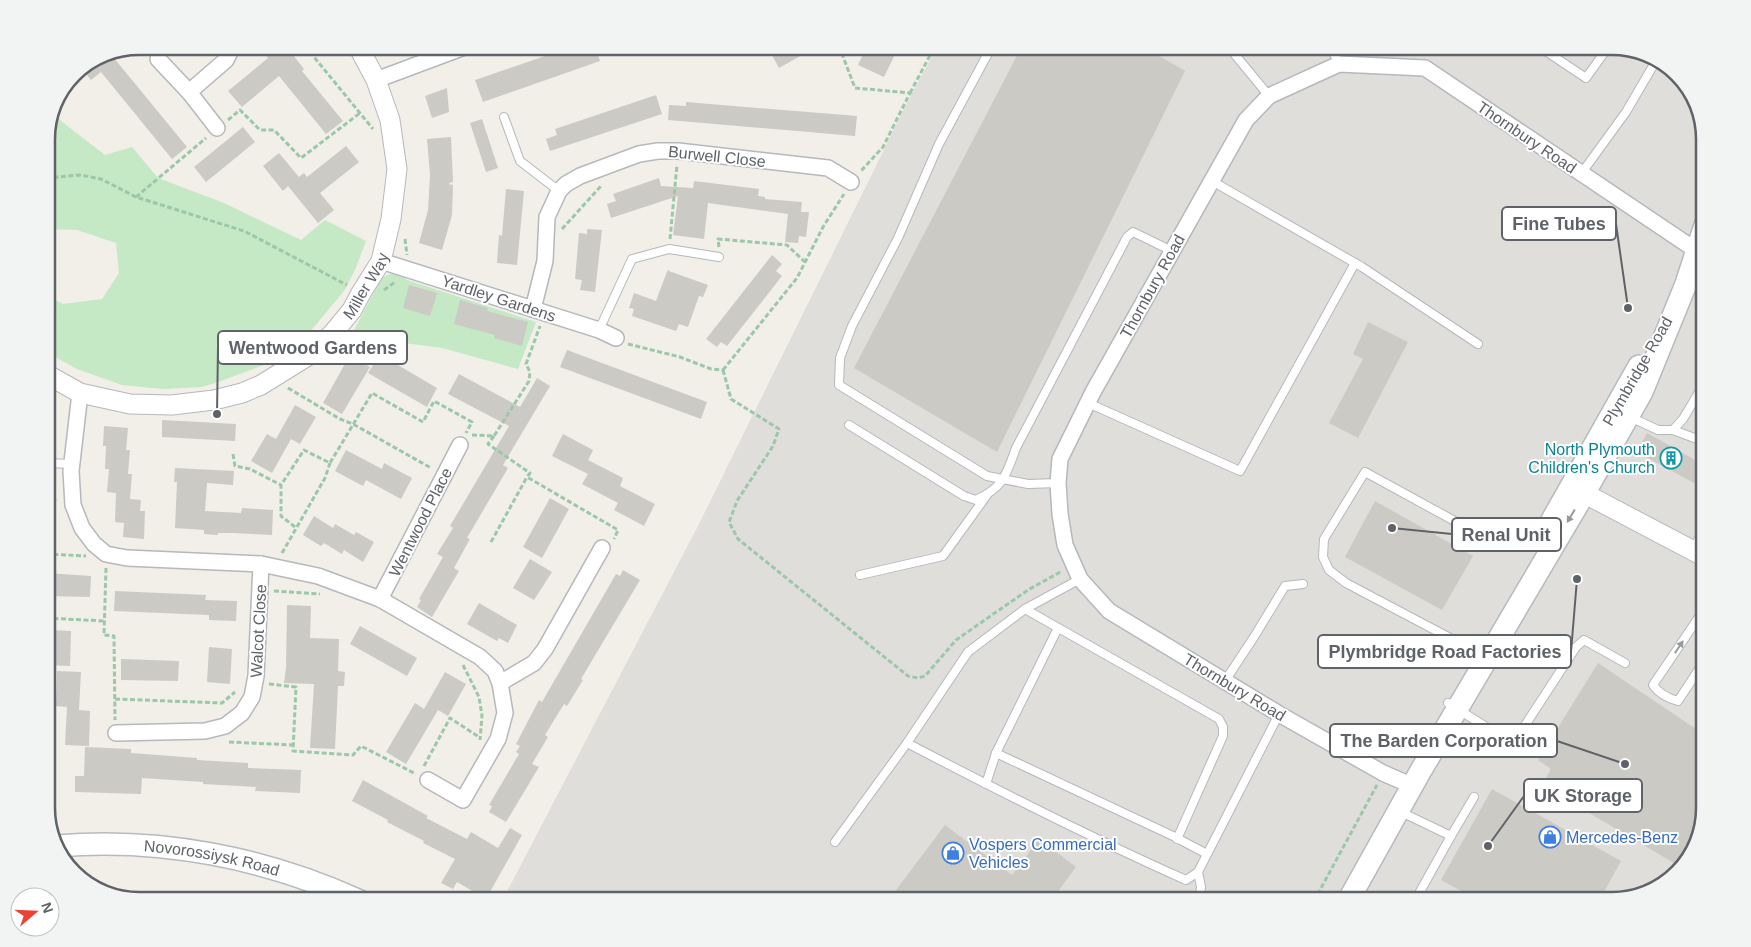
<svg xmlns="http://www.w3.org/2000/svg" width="1751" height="947" font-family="Arial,sans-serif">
<rect width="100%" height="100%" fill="#f1efe8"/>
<path fill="#e0deda" d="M938 46H1612L1653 56 1689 88 1705 133V808L1695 849 1659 888 1613 901H502L698 526 913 91Z"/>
<g fill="#c5e8c5">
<path d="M55 114 61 121 105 155 132 147 158 178 224 203 301 240 325 220 366 241 355 270 344 291 304 339 264 365 221 381 202 387 163 389 122 385 77 369 46 352V295L63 304 102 299 119 273 116 243 77 230 46 229V133Z"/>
<path d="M396 272 407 280 536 322 518 369 442 348 351 336 382 277Z"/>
</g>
<g fill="#cccac5">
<path d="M259 46H286L304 69 302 71 343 121 326 134 279 76 242 107 228 91 268 58Z"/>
<path d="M574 46H595L600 61 483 102 475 80Z"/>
<path d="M767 46H818L779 68Z"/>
<path d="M867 46H899L884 77 858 65Z"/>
<path d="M1022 46H1142L1185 71 997 452 854 368Z"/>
<path d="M109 52 187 147 172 159 101 72 91 80 81 68 104 53Z"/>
<path d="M447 88 449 112 432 118 425 96Z"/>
<path d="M656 95 662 114 550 151 546 139 557 135 555 129Z"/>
<path d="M686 102 857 116 855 136 668 120 669 105 686 106Z"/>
<path d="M482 119 498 168 486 172 470 123Z"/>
<path d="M243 127 255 142 206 182 194 167Z"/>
<path d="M451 137 453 182 448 184 453 185 452 215 442 250 419 243 428 210 430 175 427 139Z"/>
<path d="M346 146 359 162 320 193 334 210 318 223 288 186 283 191 263 166 279 153 299 177 304 173 307 177Z"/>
<path d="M659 178 661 186 693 188 694 181 759 189 758 196 765 197V199L802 202 801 212H809L806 237 799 236 798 243 785 242 788 214 708 203 704 239 673 235 678 196 611 218 607 204 616 201 613 194Z"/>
<path d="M506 189 524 191 517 265 497 263 499 235 502 236Z"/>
<path d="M587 229 602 230 595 292 580 290 582 280 575 279 579 233 587 234Z"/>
<path d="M772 255 782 264 776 271 782 276 727 346 721 342 717 347 706 339Z"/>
<path d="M668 269 669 272V271L708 285 703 297 699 296 688 327 679 324 676 331 632 316 634 309 629 308 634 293 656 301Z"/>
<path d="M409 285 437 293 430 316 403 308Z"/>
<path d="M460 300 488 308 487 311 528 322 522 346 494 338 495 335 454 324Z"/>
<path d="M1368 322 1408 342 1358 438 1329 423 1363 359 1353 354Z"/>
<path d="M567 350 707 402 701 419 560 367Z"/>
<path d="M350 355 370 367 342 414 323 403Z"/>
<path d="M379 356 385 359 386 358 437 388 427 407 368 373Z"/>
<path d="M459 374 520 407 537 378 550 386 503 465 508 468 467 538 470 539 454 568 459 571 432 617 417 607 421 600 419 599 443 557 437 554 453 528 450 526 509 426 448 394Z"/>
<path d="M295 405 316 417 300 444 291 439 272 473 251 461 267 434 276 439Z"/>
<path d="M162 420 236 424 235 441 162 437Z"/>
<path d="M104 426 128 428 126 450H130L128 474H132L130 499 141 500 140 511H145L144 539 123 537 124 523 115 522 116 493 107 492 109 469H105L106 446H103Z"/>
<path d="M1647 433 1704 465 1694 483 1637 452Z"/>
<path d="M563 434 593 450 588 460 623 478 620 486 655 504 644 526 614 510 618 503 582 484 588 474 552 456Z"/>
<path d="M346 450 382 469 384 463 412 478 401 499 366 480 363 486 335 471Z"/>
<path d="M175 468 234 471 233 485 207 483 205 511 241 513 242 508 273 510 272 535 233 533H218V535L204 534V530L175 528 177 482H174Z"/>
<path d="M550 498 569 509 542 558 523 547Z"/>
<path d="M1375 501 1473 556 1442 610 1345 557Z"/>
<path d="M314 516 333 528 335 524 354 535 356 532 374 542 363 562 344 550 342 554 324 543 321 546 303 535Z"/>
<path d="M530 559 552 572 534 600 513 588Z"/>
<path d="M623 570 640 580 581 679 583 680 567 706 564 704 545 735 548 737 532 764 539 767 506 822 489 812 492 806 489 805 519 754 516 752 520 746 516 744 539 700 542 702 616 574 620 576Z"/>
<path d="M46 573 91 576 90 597 46 596Z"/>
<path d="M115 591 206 595 205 600 237 601 236 621 209 620V615L114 611Z"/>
<path d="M479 603 517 625 508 643 499 638 497 641 467 624Z"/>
<path d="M287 605 311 606 310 638 339 639 338 671 345 672 344 686H338L335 749 310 748 314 684 284 683 286 668Z"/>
<path d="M360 626 417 658 407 676 350 644Z"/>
<path d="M48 630 71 631 70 666 46 665Z"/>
<path d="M209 647 232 649 230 684 207 682Z"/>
<path d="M121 659 179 661 178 681 121 680Z"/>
<path d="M1598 663 1705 735V808L1695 849 1679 866 1542 785 1551 769 1538 760Z"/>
<path d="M57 671 81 672 79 710 90 711 89 746 65 745 67 707 56 706Z"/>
<path d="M445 672 466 684 448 716 438 710 406 764 386 752 415 703 424 709Z"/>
<path d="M85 747 131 749V753L197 758V760L248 763V768L301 770 300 793 255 791 256 787 203 784V782L142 778 141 794 75 792V776H84Z"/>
<path d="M363 780 428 816 426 818 467 839 471 832 498 848 510 828 522 835 486 899 457 882 453 889 441 883 455 859 423 843 424 841 387 822 388 820 352 801Z"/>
<path d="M1492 789 1621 861 1599 901H1510L1492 891 1486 901H1479L1441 880Z"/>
<path d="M945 825 1012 875 1039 839 1076 867 1051 901H902L893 894Z"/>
</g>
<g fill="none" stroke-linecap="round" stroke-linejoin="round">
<g stroke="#b5b8bc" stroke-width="10">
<g id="service">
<path d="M992 46 939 144 898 238 852 326 840 358 839 385 987 476 1028 484 1058 483"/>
<path d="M1225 46 1232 51 1269 96"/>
<path d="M1330 46 1339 64"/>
<path d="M1538 46 1586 78 1609 46"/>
<path d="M1232 51 1253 46"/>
<path d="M504 117 520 161 559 191"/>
<path d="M1581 174 1626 112 1657 59"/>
<path d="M1212 181 1362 267 1478 344"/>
<path d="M599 330 632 259 669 249 719 257"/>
<path d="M1088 403 1240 471 1355 263"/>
<path d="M1630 417 1658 430H1673L1705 442"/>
<path d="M849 425 964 496 976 500C1004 487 1006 475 1016 448L1127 237 1133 232 1172 251"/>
<path d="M1673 430 1683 419 1705 382"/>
<path d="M46 463 72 464"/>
<path d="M1471 530 1365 472 1324 539 1323 557 1329 570 1346 583 1486 657"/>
<path d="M1693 551 1705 525"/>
<path d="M860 575 943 556 987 495"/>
<path d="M1705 608 1653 685C1659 694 1667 698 1678 701L1705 660"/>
<path d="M1025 609 1219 719 1223 727V736L1177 839"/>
<path d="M1225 681 1254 637 1285 586 1303 584"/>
<path d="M1448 703 1502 737 1512 736 1522 730 1576 647 1584 640 1625 663"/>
<path d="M907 743C999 791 1091 838 1186 880L1198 872 1279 714"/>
<path d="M996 753 1058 628"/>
<path d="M986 784 996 753 1173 836 1207 854"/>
<path d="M1399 811 1451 836 1474 797"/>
<path d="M835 842 907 743 968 652 1025 609 1080 579"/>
<path d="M1198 872 1201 887 1199 901"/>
<path d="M1423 901 1417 897 1451 836"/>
</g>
</g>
<g stroke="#b5b8bc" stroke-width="18">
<g id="minor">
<path d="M158 59 189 92 217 128"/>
<path d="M376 80 467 46"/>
<path d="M189 92 226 60 233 46"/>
<path d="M381 261 599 330 616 338"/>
<path d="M533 309 545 261 547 217 559 191 566 184 580 176 639 154 658 151H678L828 168 851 182"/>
<path d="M80 393 71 471 73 505 82 528 94 544 106 554 127 558 261 564 318 576 380 599 480 657 495 671 500 683 505 713 498 739 463 800 428 780"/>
<path d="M380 599 460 445"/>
<path d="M500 683 534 663 545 649 602 548"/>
<path d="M116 733 205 731 225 726 242 713 252 697 256 676 261 564"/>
<path d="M1413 786 1383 773 1279 714 1109 611 1080 579 1065 545 1060 514 1058 483 1060 459 1093 392 1246 120 1269 96 1339 64 1425 68 1697 251"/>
</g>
</g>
<g stroke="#b5b8bc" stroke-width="21">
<g id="tertiary">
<path id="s1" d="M46 374 80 393 130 404 172 405 214 400 242 393 261 385 311 354 333 333 352 310 361 293 381 261 391 219 397 169 390 120 376 80 358 46"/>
<path d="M1572 487 1705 557"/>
</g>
</g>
<g stroke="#b6babf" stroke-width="24">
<g id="secondary">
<path d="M1552 520 1639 366"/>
<path id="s2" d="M57 846C160 837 266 858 360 901"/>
<path d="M1348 901 1420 772 1584 494 1642 392 1686 284 1705 225"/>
</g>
</g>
<g stroke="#9cc7a9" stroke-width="3" stroke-dasharray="5 2.5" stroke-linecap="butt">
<path d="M305 46 373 129"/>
<path d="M839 46 855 88 910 93 883 147 861 171"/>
<path d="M910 93 935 46"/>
<path d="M228 120 240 110 260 130H274L301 158 360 113"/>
<path d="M46 178 80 175 101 179 136 197 244 231 347 285"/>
<path d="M136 197 206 138"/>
<path d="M562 229 601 186"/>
<path d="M405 239 407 255"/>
<path d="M670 239 677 165"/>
<path d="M719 247 718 239 787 245 805 262"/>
<path d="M384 290 395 282"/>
<path d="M628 344 680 357 711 369 723 370"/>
<path d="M723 370 731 399 779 429 773 446 737 501 729 522 738 539 908 676 918 678 925 676 956 640 1028 590 1062 571"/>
<path d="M723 370 797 278 823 227 844 194"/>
<path d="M288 388 340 419 353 424 431 468"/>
<path d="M472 435 494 436 529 381 530 372 526 364 540 326"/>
<path d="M494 436 488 444 530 473 527 477 618 530 614 539"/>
<path d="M233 454 235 466 250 469 281 485"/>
<path d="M46 518 47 508 57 500"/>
<path d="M295 527 281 516V485L304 450 330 463 372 393 423 422 434 401 472 422 466 433"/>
<path d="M491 542 527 477"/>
<path d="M282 553 325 478 330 463"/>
<path d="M46 554 86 556"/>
<path d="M106 568 104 635 114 636 115 720"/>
<path d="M274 591 320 594"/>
<path d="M46 618 105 621"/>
<path d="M463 665 479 697 482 716 480 740"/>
<path d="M269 684 296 687 293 751 353 755 361 746 416 774"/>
<path d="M115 699 222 703 235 692"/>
<path d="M229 742 293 745"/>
<path d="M424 766 450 718 479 737"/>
<path d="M1314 901 1377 785"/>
</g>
<use href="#service" stroke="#fff" stroke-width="8"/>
<use href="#minor" stroke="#fff" stroke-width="15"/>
<use href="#tertiary" stroke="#fff" stroke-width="19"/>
<use href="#secondary" stroke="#fff" stroke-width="21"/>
</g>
<defs><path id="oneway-solid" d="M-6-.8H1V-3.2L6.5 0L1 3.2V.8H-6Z" transform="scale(1.25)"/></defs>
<g fill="#979a9d">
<use href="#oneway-solid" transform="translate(1571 516) rotate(121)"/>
<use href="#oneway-solid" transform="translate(1679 647) rotate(-56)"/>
</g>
<defs>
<g id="building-ring" transform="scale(1.125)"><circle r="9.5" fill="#fff" stroke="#0f9aa8" stroke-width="1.5"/><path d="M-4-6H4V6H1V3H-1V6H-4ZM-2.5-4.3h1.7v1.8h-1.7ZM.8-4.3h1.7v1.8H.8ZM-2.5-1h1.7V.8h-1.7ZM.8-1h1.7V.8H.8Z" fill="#0f9aa8"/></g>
<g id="shop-ring" transform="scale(1.125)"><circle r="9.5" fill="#fff" stroke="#3f7fe0" stroke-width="1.5"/><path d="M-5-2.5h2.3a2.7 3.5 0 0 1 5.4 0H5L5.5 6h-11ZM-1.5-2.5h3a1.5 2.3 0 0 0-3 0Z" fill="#3f7fe0"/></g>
</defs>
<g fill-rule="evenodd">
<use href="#building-ring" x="1671" y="458"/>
<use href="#shop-ring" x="1550" y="837"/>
<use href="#shop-ring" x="953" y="853"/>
</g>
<g text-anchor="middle" stroke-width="4" stroke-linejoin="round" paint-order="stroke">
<g font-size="16" fill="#5f6368" stroke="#fff">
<text transform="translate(1527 137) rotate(34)" y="6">Thornbury Road</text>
<text transform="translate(717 156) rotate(6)" y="6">Burwell Close</text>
<text dy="6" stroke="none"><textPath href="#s1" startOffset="371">Miller Way</textPath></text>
<text transform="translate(1152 286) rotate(-61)" y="6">Thornbury Road</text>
<text transform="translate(499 298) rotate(18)" y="6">Yardley Gardens</text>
<text transform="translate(1637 371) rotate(-60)" y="6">Plymbridge Road</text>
<text transform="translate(420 522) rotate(-63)" y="6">Wentwood Place</text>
<text transform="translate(258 631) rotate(-87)" y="6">Walcot Close</text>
<text transform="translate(1235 687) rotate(31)" y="6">Thornbury Road</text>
<text dy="6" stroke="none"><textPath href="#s2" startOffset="156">Novorossiysk Road</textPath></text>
</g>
<g font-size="16" fill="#0d838f" stroke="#fff" text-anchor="end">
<text x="1655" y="455">North Plymouth<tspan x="1655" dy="18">Children's Church</tspan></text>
</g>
<g font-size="16" fill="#366cbe" stroke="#fff" text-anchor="start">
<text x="1566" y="843">Mercedes-Benz</text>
<text x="969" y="850">Vospers Commercial<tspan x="969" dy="18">Vehicles</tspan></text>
</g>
</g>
<path d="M0 0H1751V947H0ZM139 55H1612A84 84 0 0 1 1696 139V808A84 84 0 0 1 1612 892H139A84 84 0 0 1 55 808V139A84 84 0 0 1 139 55Z" fill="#f2f3f3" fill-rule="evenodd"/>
<path fill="none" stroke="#5f6368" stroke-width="2.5" d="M139 55H1612A84 84 0 0 1 1696 139V808A84 84 0 0 1 1612 892H139A84 84 0 0 1 55 808V139A84 84 0 0 1 139 55Z"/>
<path fill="none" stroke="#5f6368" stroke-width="2" d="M1628 308L1616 224M217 414L218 347M1392 528L1452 534M1577 579L1571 652M1625 764L1557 741M1488 846L1524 796"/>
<g fill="#5f6368" stroke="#fff" stroke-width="2">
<circle cx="1628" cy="308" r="5"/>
<circle cx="217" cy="414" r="5"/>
<circle cx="1392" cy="528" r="5"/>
<circle cx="1577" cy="579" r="5"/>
<circle cx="1625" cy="764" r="5"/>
<circle cx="1488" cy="846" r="5"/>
</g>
<g fill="#fff" stroke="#5f6368" stroke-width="2">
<rect x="1502" y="207" width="114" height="33" rx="5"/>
<rect x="218" y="331" width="189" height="33" rx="5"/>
<rect x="1452" y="518" width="109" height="33" rx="5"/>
<rect x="1318" y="635" width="253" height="33" rx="5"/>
<rect x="1330" y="724" width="227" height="33" rx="5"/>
<rect x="1524" y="779" width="118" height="33" rx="5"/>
</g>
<g font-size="18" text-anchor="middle" font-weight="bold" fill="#5f6368">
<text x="1559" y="230">Fine Tubes</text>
<text x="313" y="354">Wentwood Gardens</text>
<text x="1506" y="541">Renal Unit</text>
<text x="1445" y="658">Plymbridge Road Factories</text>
<text x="1444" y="747">The Barden Corporation</text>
<text x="1583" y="802">UK Storage</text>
</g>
<g transform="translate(35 912) rotate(71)"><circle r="24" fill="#ffffff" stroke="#bfc1c3"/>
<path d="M0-4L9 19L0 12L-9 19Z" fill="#ea4335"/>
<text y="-8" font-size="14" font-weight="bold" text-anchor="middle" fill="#5f6368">N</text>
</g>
</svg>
